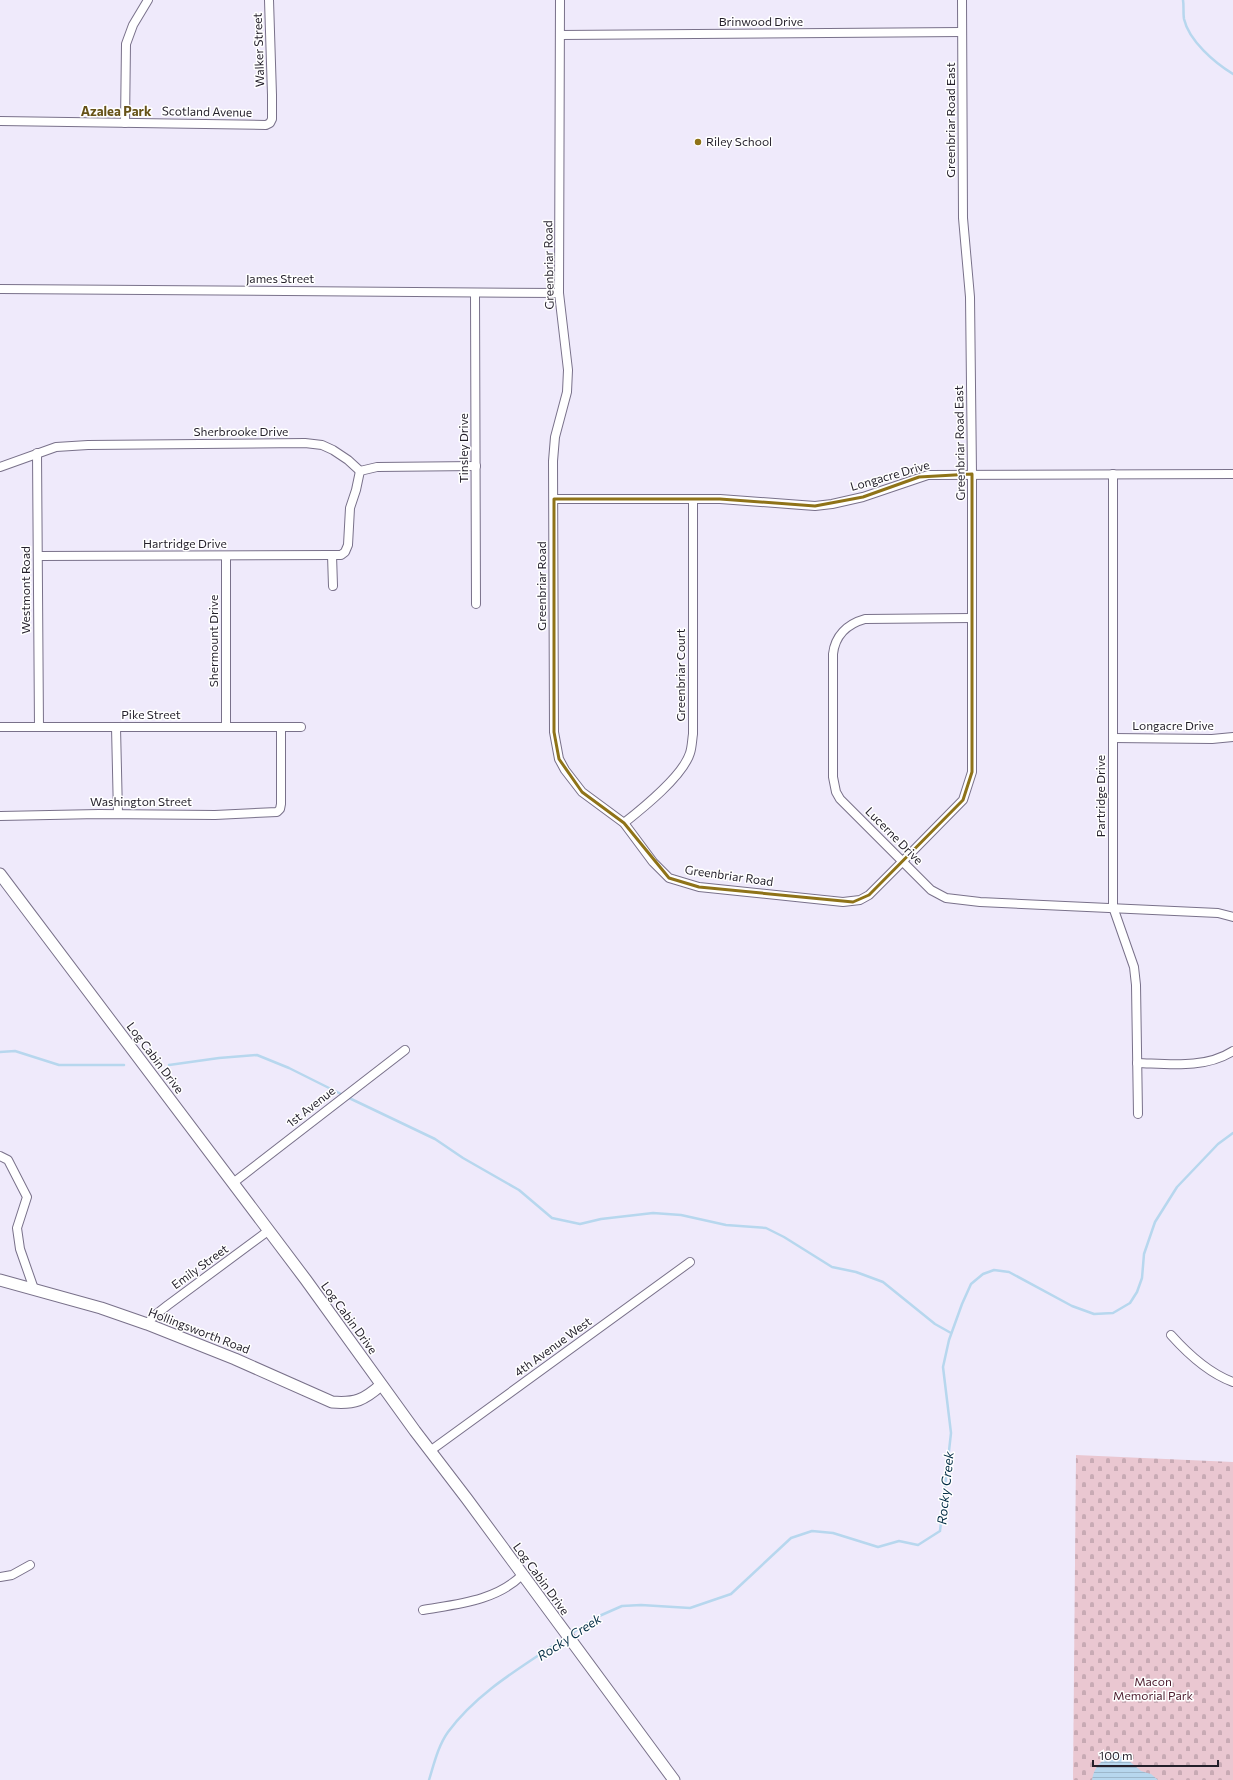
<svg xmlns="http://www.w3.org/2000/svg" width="1233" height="1780" font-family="Commissioner,sans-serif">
<defs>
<pattern id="cemetery-stones" width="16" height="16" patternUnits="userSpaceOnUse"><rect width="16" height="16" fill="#eac7d1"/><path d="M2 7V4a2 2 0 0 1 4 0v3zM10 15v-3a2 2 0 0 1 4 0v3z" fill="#c8aab4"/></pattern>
<pattern id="water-rules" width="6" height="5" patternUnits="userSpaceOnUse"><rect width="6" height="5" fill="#b7d7ee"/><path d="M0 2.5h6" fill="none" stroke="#9db8cc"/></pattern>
</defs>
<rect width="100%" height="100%" fill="#efeafb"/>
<path fill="url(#cemetery-stones)" d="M1076 1455 1233 1462V1780H1073Z"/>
<path fill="url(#water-rules)" d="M1115 1752 1128 1760 1141 1771 1151 1774 1158 1780H1092C1095 1764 1102 1761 1115 1752Z"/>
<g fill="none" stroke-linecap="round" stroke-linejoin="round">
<g stroke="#b7d7ee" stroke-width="2.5">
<path d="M1183 0C1184 6 1183 13 1184 19 1189 41 1215 63 1233 74"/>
<path d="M0 1052 15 1051 59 1065H124"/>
<path d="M169 1065 219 1058 257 1055 289 1068 343 1095"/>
<path d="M347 1097 435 1139 463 1158 519 1190 552 1218 580 1224 601 1219 653 1213 681 1215 726 1225 766 1228 784 1237 832 1267 856 1272 883 1282 935 1324 951 1333"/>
<path d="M571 1634 597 1617 622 1606 641 1605 690 1608 731 1594 791 1538 812 1531 833 1533 878 1547 899 1541 918 1545 940 1531 951 1433 943 1367 949 1340 962 1304 971 1284 983 1274 994 1270 1009 1272 1072 1306 1094 1314 1113 1313 1130 1303 1137 1292 1142 1278 1144 1254 1155 1222 1177 1187 1218 1144 1233 1133"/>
<path d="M429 1780C434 1764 438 1746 448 1732 478 1691 525 1665 566 1637"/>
</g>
<g stroke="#79718a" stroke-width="10">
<g id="street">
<path d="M560 0 559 293 568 370 567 392 555 437 553 461 554 732 559 759 565 770 582 792 624 823 653 862 669 878 699 887 843 902 860 900 869 895 903 861 963 800 972 772V474L970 297 963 218 962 0"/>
<path d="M560 35 962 32"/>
<path d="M0 121 266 125 270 123 272 119V95L269 0"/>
<path d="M125 123 126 44 133 25 148 0"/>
<path d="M0 289 559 293"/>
<path d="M475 293 476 604"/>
<path d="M37 453 39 727"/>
<path d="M0 467 56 447 88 445 305 443 322 445 333 450 348 460 360 471"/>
<path d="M360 471 377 467 476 466"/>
<path d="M1113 474V907L1134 967 1136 985 1138 1114"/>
<path d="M554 499H720L815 506 832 504 863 497 928 475 1233 474"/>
<path d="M38 556 332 555"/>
<path d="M333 586 332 555H341L345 552 348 545 350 508 356 490 360 471"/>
<path d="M972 618 865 619C847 624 835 636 833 654V777L836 792 840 799 931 890 946 898 980 902 1218 913 1233 917"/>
<path d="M0 727H301"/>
<path d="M116 727 118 814"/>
<path d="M226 727V556"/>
<path d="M1113 738 1212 739 1233 737"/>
<path d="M0 816 99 814 215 815 277 812 280 809 281 804V727"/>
<path d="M624 823C643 808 683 776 690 753 692 747 692 740 693 734V499"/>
<path d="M1137 1063C1169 1064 1205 1069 1233 1051"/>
<path d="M0 1156 8 1160 27 1197 17 1228 20 1249 34 1289"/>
<path d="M233 1183 405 1050"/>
<path d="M147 1324 154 1316 168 1305 268 1231"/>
<path d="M1171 1335C1188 1354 1208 1373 1233 1382"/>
<path d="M430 1451 690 1262"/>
<path d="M0 1577 12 1575 30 1565"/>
<path d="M423 1610C457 1604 496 1601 522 1575"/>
</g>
</g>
<g stroke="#79718a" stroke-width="13">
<g id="secondary">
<path d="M0 874 306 1280 415 1431 467 1499 674 1780"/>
<path d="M0 1280 101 1308 147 1324 235 1359 332 1402C355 1404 364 1400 381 1385"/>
</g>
</g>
<use href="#street" stroke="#fff" stroke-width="8"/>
<use href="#secondary" stroke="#fff" stroke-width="11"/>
</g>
<path fill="none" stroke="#8f7318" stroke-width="3" stroke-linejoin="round" d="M972 474V772L963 800 869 895 853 902 699 887 669 878 624 823 582 792 559 759 554 732V499H720L815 506 863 497 919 477Z"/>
<circle fill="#8f7318" stroke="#fff" stroke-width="1.5" cx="698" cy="142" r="4"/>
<g text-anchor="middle" stroke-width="3" stroke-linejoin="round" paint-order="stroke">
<g font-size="12" fill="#231f2a" stroke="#fff">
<text x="761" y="26">Brinwood Drive</text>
<text transform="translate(259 50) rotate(-92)" y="4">Walker Street</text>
<text transform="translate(207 112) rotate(1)" y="4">Scotland Avenue</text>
<text transform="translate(951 120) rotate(-90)" y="4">Greenbriar Road East</text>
<text transform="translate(549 265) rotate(-91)" y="4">Greenbriar Road</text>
<text x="280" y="283">James Street</text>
<text x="241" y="436">Sherbrooke Drive</text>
<text transform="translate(960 443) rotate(-91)" y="4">Greenbriar Road East</text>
<text transform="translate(464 448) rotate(-90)" y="4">Tinsley Drive</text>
<text transform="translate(890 476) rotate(-16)" y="4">Longacre Drive</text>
<text x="185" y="548">Hartridge Drive</text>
<text transform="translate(542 586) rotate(-90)" y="4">Greenbriar Road</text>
<text transform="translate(26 590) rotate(-90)" y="4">Westmont Road</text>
<text transform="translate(214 641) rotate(-90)" y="4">Shermount Drive</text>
<text transform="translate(681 675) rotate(-90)" y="4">Greenbriar Court</text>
<text x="151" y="719">Pike Street</text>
<text x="1173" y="730">Longacre Drive</text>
<text transform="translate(1101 796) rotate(-90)" y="4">Partridge Drive</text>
<text x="141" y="806">Washington Street</text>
<text transform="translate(894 836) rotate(45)" y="4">Lucerne Drive</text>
<text transform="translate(729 876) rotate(8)" y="4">Greenbriar Road</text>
<text transform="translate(155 1058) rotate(53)" y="4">Log Cabin Drive</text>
<text transform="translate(311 1107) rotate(-38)" y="4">1st Avenue</text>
<text transform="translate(200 1267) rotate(-36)" y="4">Emily Street</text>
<text transform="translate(349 1318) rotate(54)" y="4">Log Cabin Drive</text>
<text transform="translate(199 1331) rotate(21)" y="4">Hollingsworth Road</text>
<text transform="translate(553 1347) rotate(-36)" y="4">4th Avenue West</text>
<text transform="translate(541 1579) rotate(54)" y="4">Log Cabin Drive</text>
</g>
<g font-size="12" fill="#231f2a" stroke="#fff" text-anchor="start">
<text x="706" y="146">Riley School</text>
</g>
<g font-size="12" fill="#4b1b2d" stroke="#fff">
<text x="1153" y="1686">Macon<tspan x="1153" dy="14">Memorial Park</tspan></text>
</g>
<g font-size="13" font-weight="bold" fill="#665217" stroke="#fff">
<text x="116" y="116">Azalea Park</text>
</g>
<g font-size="13" font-style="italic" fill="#032d45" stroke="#fff">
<text transform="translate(945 1488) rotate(-84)" y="5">Rocky Creek</text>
<text transform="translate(569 1637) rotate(-33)" y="5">Rocky Creek</text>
</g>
</g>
<path d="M1093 1760v6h125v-6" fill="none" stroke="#231f2a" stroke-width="2"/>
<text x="1099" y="1760" font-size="12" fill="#231f2a" stroke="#ffffff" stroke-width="3" paint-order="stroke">100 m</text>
</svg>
